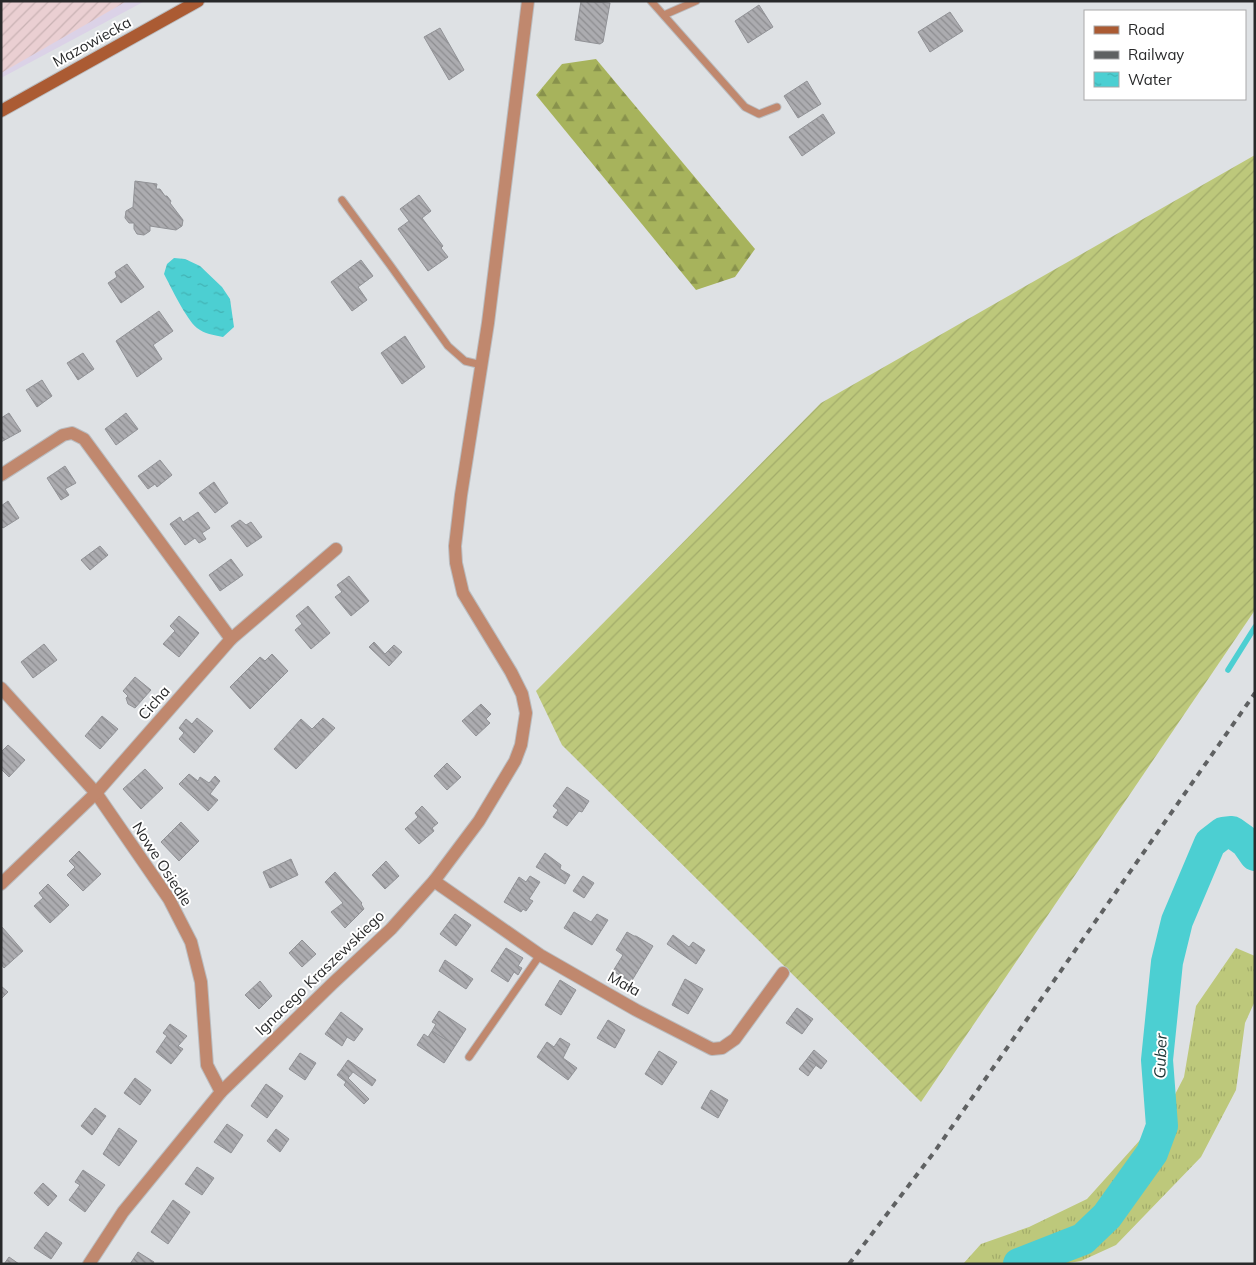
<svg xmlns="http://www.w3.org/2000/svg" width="1256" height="1265" font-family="Mulish,sans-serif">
<defs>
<pattern id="industrial-furrows" width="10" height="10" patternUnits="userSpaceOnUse" patternTransform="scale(1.25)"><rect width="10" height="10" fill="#eacfd2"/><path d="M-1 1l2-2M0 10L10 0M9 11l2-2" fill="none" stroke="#c9b2b4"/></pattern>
<pattern id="grass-tufts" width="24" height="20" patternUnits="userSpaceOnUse" patternTransform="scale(1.25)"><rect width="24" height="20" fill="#bdc87b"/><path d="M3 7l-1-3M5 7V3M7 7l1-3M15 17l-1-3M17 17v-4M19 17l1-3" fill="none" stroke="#a2ac6a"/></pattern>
<pattern id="forest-firs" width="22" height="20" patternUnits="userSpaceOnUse" patternTransform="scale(1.25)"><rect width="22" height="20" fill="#a7b35c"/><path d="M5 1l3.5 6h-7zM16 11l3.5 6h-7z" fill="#88924c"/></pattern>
<pattern id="garden-furrows" width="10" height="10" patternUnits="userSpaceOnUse" patternTransform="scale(1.25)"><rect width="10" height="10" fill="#bdc87b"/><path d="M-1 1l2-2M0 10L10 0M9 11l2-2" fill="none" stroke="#a2ac6a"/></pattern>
<pattern id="water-ripples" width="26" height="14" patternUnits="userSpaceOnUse" patternTransform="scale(1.25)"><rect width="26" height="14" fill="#4ccfd2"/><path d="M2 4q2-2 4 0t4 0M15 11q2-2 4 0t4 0" fill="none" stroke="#42b2b4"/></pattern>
<pattern id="building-back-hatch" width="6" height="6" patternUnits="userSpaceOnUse" patternTransform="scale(1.25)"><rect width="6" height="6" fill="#acacb0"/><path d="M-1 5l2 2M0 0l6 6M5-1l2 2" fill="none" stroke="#8c8c8f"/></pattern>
</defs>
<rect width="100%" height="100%" fill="#dee1e4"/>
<path fill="#dbd2e7" d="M1 1H145L1 78Z"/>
<path fill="url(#industrial-furrows)" d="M1 1H127L1 73Z"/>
<path fill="url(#grass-tufts)" d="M1236 948 1255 956V1001L1245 1023 1236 1090 1201 1157 1116 1245 1081 1261 1063 1264H963L981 1244 1029 1227 1087 1199 1167 1110 1184 1077 1196 1006Z"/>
<path fill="url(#forest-firs)" d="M596 59 755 249 735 277 696 290 536 95 562 64Z"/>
<path fill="url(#garden-furrows)" d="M1255 155V610L921 1102 562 745 536 691 821 403Z"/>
<path fill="url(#water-ripples)" d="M174 258 185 259 200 266 222 287 230 299 234 327 223 337C213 335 205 334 197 328 186 319 171 287 164 274L167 264Z"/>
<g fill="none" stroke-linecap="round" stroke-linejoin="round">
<path stroke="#4ccfd2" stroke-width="5.5" d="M1228 670 1255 627"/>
<path stroke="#4ccfd2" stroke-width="32" d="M1019 1264 1083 1239 1107 1216 1152 1153 1162 1126 1157 1060 1167 962 1177 921 1210 843 1223 833 1232 832 1246 842 1255 855"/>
</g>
<g fill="url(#building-back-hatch)" stroke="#919296">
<path d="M581 1 610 3 603 42 600 44 575 40Z"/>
<path d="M759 5 773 27 748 43 735 21Z"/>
<path d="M950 12 963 31 930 52 918 32Z"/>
<path d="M440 28 464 70 449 80 424 37Z"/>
<path d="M807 81 821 104 798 118 784 96Z"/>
<path d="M823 114 835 133 802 156 789 137Z"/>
<path d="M135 181 157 184 156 189H160L165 196H167L171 201 170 203 183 220 182 226 176 230 150 226V231L144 235 137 234 134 229V223H129L125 218 126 211 133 207Z"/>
<path d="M419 195 431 211 422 218 443 246 441 248 448 257 428 271 398 229 409 221 400 209Z"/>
<path d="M361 260 373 276 358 287 367 300 352 311 331 282Z"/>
<path d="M127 264 144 287 121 303 108 283 117 277 115 272Z"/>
<path d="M159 311 173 331 153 345 162 359 137 377 116 341Z"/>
<path d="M405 336 425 367 402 384 381 353Z"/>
<path d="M83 353 94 369 78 380 67 363Z"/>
<path d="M42 380 52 396 37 407 26 390Z"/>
<path d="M9 413 21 431 1 442V418Z"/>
<path d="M126 413 138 429 116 445 105 429Z"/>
<path d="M160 460 172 475 157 487 155 484 148 489 138 476Z"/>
<path d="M65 466 76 483 65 489 69 495 61 500 47 478Z"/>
<path d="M214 482 228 503 215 513 199 493Z"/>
<path d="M8 501 19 518 3 528 1 526V506Z"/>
<path d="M198 512 210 528 202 533 206 539 199 543 195 538 185 545 170 524 180 517 183 522Z"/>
<path d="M240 520 246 525 251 522 262 537 247 547 231 526Z"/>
<path d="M100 546 108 555 90 570 81 560Z"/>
<path d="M231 559 243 575 220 591 209 575Z"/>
<path d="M349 576 369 601 351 616 335 597 342 592 337 585Z"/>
<path d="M308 606 330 633 311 649 295 630 302 624 296 616Z"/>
<path d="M179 616 199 633 179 657 163 644 175 631 170 626Z"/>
<path d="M374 642 385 654 394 645 402 652 389 666 369 647Z"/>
<path d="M44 644 57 660 33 678 21 662Z"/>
<path d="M272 654 288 671 269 690 248 669 260 657 265 661Z"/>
<path d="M248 669 269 690 250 709 230 687Z"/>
<path d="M135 677 151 690 135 708 128 704 126 698 128 696 123 691Z"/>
<path d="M481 704 491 714 486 719 490 723 476 736 462 721Z"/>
<path d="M102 716 118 729 100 749 85 736Z"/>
<path d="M197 718 213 731 194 753 179 739 184 733 179 728 186 719 192 724Z"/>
<path d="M323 718 335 728 296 769 274 749 301 719 312 729Z"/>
<path d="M8 745 25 760 9 777 1 769V752Z"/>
<path d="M447 763 461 777 447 790 434 776Z"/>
<path d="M145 769 163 788 141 809 123 789Z"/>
<path d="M189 774 198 781 200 777 209 783 215 776 220 781 210 794 218 800 208 811 179 784Z"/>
<path d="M567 787 589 801 582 812 579 811 567 826 553 817 558 810 553 806Z"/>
<path d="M422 806 438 823 432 828 434 831 419 844 405 829 418 817 415 813Z"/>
<path d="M181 822 199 841 179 861 161 842Z"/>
<path d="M79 851 101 874 83 891 67 875 75 867 69 861Z"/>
<path d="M545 853 561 865 560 869 570 875 565 884 536 867Z"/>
<path d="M291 859 298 875 270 888 263 872Z"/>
<path d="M386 861 399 876 385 889 372 875Z"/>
<path d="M335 872 362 903 361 904 364 909 345 928 331 912 343 903 325 882Z"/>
<path d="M530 876 540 882 529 899 533 901 526 911 523 909 521 912 504 902 519 877 526 882Z"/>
<path d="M583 876 594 883 584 898 573 891Z"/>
<path d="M48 884 69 905 50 923 34 906 43 898 39 893Z"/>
<path d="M574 912 591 922 597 914 608 920 592 945 564 928Z"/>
<path d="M455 914 471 925 456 946 440 934Z"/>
<path d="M2 927 23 951 4 968 1 964Z"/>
<path d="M627 932 634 936H636L653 946 631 982 613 971 623 955 616 950Z"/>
<path d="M673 935 689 947 693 942 705 950 696 964 667 944Z"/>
<path d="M302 940 316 954 302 967 289 953Z"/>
<path d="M506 948 523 958 518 966 522 968 518 975 514 972 508 982 491 971Z"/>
<path d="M445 960 473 979 466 989 439 971Z"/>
<path d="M685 979 703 989 688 1014 672 1005Z"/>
<path d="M560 980 576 990 561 1015 545 1005Z"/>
<path d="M260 981 272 996 259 1009 245 995Z"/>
<path d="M1 986 8 992 1 999Z"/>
<path d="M797 1008 813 1019 802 1034 786 1023Z"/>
<path d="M439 1011 466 1029 455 1046 432 1031 436 1024 432 1022Z"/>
<path d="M341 1012 363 1029 354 1041 347 1037 342 1046 325 1034Z"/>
<path d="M608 1020 625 1030 615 1048 597 1038Z"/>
<path d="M170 1024 187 1036 178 1046 183 1049 171 1064 156 1052 167 1036 163 1033Z"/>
<path d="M432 1031 455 1046 444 1063 417 1045 424 1034 428 1037Z"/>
<path d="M560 1038 570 1044 563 1058 577 1068 568 1080 537 1057 547 1042 554 1047Z"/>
<path d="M814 1050 827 1061 821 1069 807 1059Z"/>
<path d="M659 1051 677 1062 662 1085 645 1074Z"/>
<path d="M300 1053 316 1063 305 1080 289 1069Z"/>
<path d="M807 1059 816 1065 808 1076 799 1069Z"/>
<path d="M348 1060 376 1080 372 1086 353 1072 349 1077 341 1070Z"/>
<path d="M341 1070 349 1077 348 1078 369 1099 364 1104 344 1085 346 1082 337 1075Z"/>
<path d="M135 1078 151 1090 140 1105 124 1093Z"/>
<path d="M266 1084 283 1096 267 1118 251 1106Z"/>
<path d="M711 1090 728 1100 718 1118 701 1108Z"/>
<path d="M95 1108 106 1116 92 1135 81 1126Z"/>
<path d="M227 1124 243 1135 231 1153 214 1142Z"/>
<path d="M119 1128 137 1141 119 1166 103 1154Z"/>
<path d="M276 1129 289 1139 280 1152 267 1141Z"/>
<path d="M197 1167 214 1178 202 1195 185 1184Z"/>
<path d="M83 1170 105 1185 85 1212 69 1200 80 1185 75 1182Z"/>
<path d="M43 1183 57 1196 48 1206 34 1193Z"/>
<path d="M173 1200 190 1212 168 1244 151 1232Z"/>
<path d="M46 1232 62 1243 51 1259 34 1248Z"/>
<path d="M138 1252 154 1262 153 1264H130Z"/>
<path d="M9 1257 19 1264H4Z"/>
</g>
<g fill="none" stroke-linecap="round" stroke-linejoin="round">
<g stroke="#babcbf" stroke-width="9">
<g id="lane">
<path d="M651 1 745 107 759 114 777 107"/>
<path d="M664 15 696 1"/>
<path d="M342 200 390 265 448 346 465 361 482 365"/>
<path d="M469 1057 540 955"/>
</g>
</g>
<g stroke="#babcbf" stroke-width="14">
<g id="street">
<path d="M1 475 63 435 72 433 84 439 231 639"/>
<path d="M1 688 96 793 169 899 191 942 201 982 207 1065 221 1092"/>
<path d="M434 881 540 955 636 1010 712 1049 722 1048 735 1039 783 973"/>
<path d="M1 884 96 793 231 639 336 549"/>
<path d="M89 1264 123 1212 221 1092 332 984 391 929 434 881 479 821 515 761 521 745 526 713 522 694 511 672 463 593 456 563 455 546 461 495 488 323 528 1"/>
</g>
</g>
<g stroke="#babcbf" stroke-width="14">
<path id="secondary" d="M1 111 198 1"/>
</g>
<use href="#lane" stroke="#c0886e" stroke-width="7"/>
<use href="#street" stroke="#c0886e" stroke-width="12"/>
<use href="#secondary" stroke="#ab5b33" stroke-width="12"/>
<path stroke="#5f6162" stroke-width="4" stroke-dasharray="6 6" stroke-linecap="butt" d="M849 1264 935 1151 1255 693"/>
</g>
<g text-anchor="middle" stroke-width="4" stroke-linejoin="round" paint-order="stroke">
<g font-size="15" fill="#28292a" stroke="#fff">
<text transform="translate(92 42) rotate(-29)" y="5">Mazowiecka</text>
<text transform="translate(154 703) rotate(-49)" y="5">Cicha</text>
<text transform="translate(162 864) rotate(57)" y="5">Nowe Osiedle</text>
<text transform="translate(320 973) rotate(-44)" y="5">Ignacego Kraszewskiego</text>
<text transform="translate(624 984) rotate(29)" y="5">Mała</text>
</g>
<g font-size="16" font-style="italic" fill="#203737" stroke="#fff">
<text transform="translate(1160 1056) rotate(-88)" y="6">Guber</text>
</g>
</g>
<rect width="1256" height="1265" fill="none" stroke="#28292a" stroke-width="5"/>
<rect x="1084" y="10" width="162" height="90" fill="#ffffff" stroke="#a9a9aa"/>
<rect x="1094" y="26" width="25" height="8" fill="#ab5b33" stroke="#a9a9aa"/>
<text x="1128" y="35" font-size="15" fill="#28292a">Road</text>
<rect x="1094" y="51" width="25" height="8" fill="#5f6162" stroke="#a9a9aa"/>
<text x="1128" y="60" font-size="15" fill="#28292a">Railway</text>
<rect x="1094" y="72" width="25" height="15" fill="url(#water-ripples)" stroke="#a9a9aa"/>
<text x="1128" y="85" font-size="15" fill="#28292a">Water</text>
</svg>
